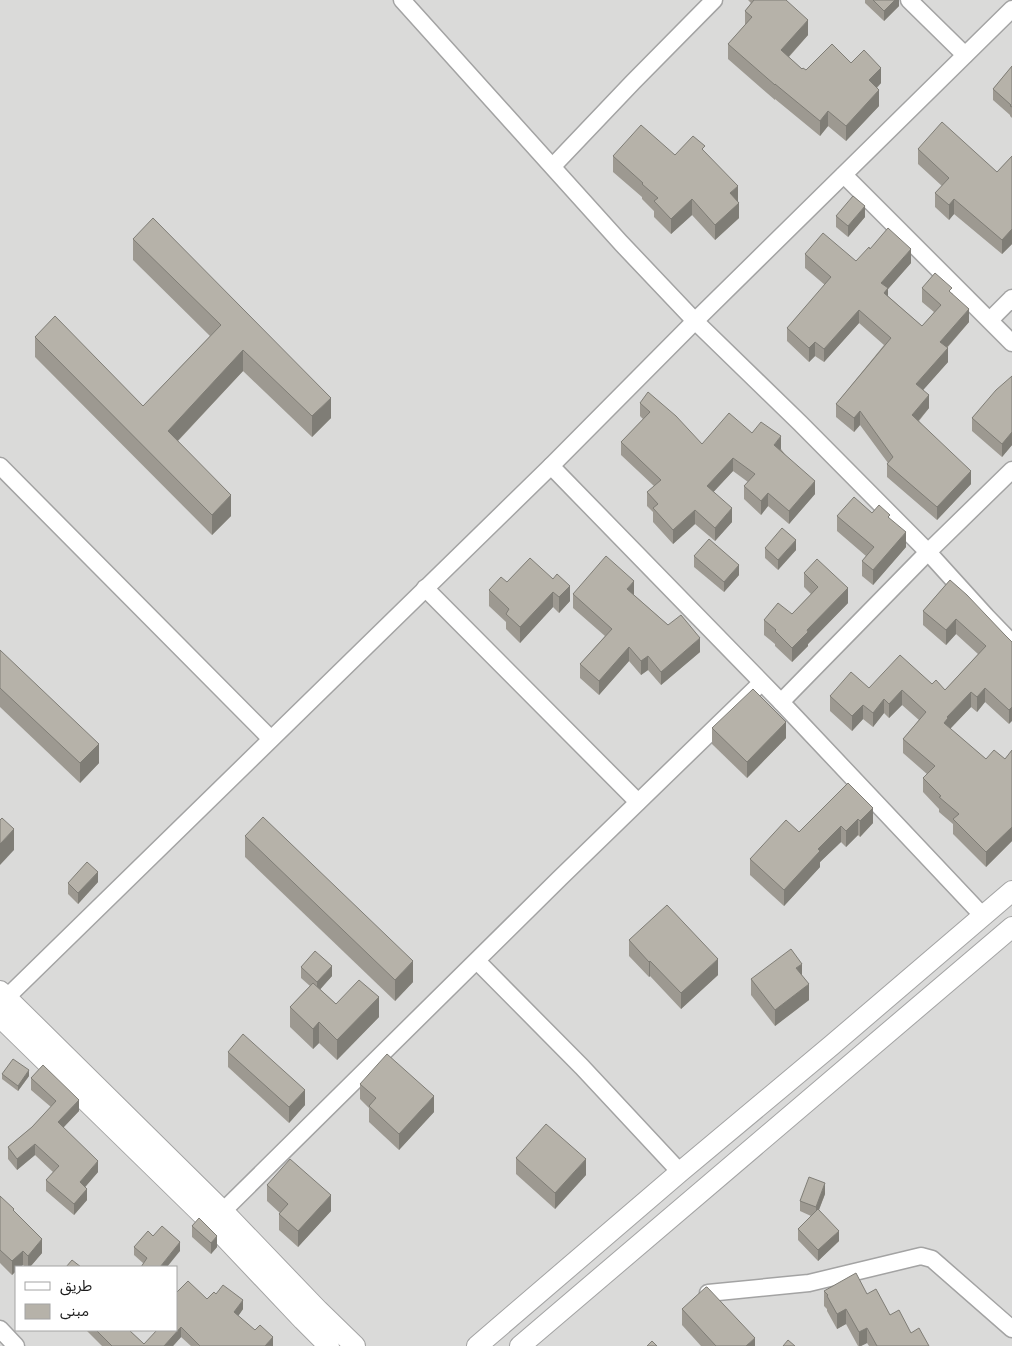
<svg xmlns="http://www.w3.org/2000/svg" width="1012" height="1346" font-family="Lato,'Noto Sans Arabic',sans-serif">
<rect width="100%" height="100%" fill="#edece3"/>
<path fill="#dadad9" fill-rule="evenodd" d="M0 0H1012V1346H0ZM16 1267H176V1330H16Z"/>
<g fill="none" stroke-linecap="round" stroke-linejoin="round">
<g stroke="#a3a3a3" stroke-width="19">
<g id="minor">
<path d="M402 0 621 243 695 321 800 423 928 552 986 616 1012 643"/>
<path d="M909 0 965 55"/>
<path d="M553 166 633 82 714 0"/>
<path d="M844 175 1012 343"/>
<path d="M990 320 1012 298"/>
<path d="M0 466 271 739"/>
<path d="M551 466 781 702 983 916"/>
<path d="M425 588 638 802"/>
<path d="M781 702 928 552 1012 470"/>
<path d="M477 961 582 1067 680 1172"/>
<path d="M0 1004 551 466 695 321 1012 9"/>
<path d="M223 1211 560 878 761 683"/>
<path d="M708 1293 809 1283 921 1256 932 1259 1012 1329"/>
<path d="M0 1329 16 1346"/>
</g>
</g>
<g stroke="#a3a3a3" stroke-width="22">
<g id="tertiary">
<path d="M0 991 223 1211 318 1310 355 1346"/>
<path d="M0 1017 213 1225 303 1320 329 1346"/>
<path d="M477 1346 680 1172 832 1045 1012 891"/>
<path d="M520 1346 1012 927"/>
</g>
</g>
<use href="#minor" stroke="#fff" stroke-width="16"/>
<use href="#tertiary" stroke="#fff" stroke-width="20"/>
</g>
<g fill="#9d9991">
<path d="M748 0H786L808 35 789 57 802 69 806 70 851 63 881 83 877 88 879 106 846 141 828 126 820 136 775 99V100L728 59V44L745 25V11L751 3Z"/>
<path d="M865 0H899V6L884 21 865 3Z"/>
<path d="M1012 66V118L1010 116V115L993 100V89Z"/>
<path d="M918 149 997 172 1012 156V244L1002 254 954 214 949 220 935 207V193L942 186 918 164Z"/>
<path d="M705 152 738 201 739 218 715 240 692 215 671 234 654 217V211L642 199V197L613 172V156L675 155Z"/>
<path d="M836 216 865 217 848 237 836 227Z"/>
<path d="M133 239 331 418 312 437 243 371 178 441 231 516 212 535 35 357V337L143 406 210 336 133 260Z"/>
<path d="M870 249 911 263 888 289V296L922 326 934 312 922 302V288L952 293 969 322 947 348 948 362 923 390 929 408 919 421 971 484 937 520 887 477V464L888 463 860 425 854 432 836 417V404L884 345 859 323 824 362 815 356 809 362 787 341V328L825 285 805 268V254L856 261Z"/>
<path d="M1012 376V445L1002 457 972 431V418Z"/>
<path d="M640 403 702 444 752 433 781 449 815 494 789 524 768 506 761 515 744 499V486L748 482 733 471 713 492 732 522 715 541 695 524 673 544 653 522V512L647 506V492L654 486 621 455V442L643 419 640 416Z"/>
<path d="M872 513 890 519 906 547 873 585 862 576V561L866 556 837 531V516Z"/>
<path d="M765 548 796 550 778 570 765 558Z"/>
<path d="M694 556 739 575 724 592 694 567Z"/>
<path d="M530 558 570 601 559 613 553 607 520 643 506 629V622L489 606V590L507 582Z"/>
<path d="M804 573 848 603 808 644V646L792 662 775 646V644L764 635V620L792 614 811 594 804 587Z"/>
<path d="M950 580 1012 642 1009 724 985 702 977 712 971 707 950 729 986 759H1005L1012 750V841L986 867 953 834V824L939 812V809L923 792V778L927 774 903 753V739L919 720 902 705 889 718 884 713 873 727 863 719 852 731 830 711V696L869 688 932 684 945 690 978 654 956 634 946 645 923 625V611Z"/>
<path d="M573 594 634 595 668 625 700 652 661 685 648 670 641 675 629 661 599 695 580 678V664L605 636 573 608Z"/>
<path d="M0 650 99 763 80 783 0 707Z"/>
<path d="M712 728 786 738 747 778 712 744Z"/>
<path d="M848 783 873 823 860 837 858 835 846 847 841 842 820 862V867L784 906 750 875V859L799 832Z"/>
<path d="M245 836 413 982 395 1001 245 857Z"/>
<path d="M98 882 78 904 68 894V883Z"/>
<path d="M629 940 718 975 681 1009 650 976 649 977 629 956Z"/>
<path d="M301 967 332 976 320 989 336 1004 379 1017 337 1060 319 1043 313 1049 290 1027V1007L310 986 301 978Z"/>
<path d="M802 976 809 1000 775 1026 751 995V979Z"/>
<path d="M228 1052 305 1105 289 1123 228 1067Z"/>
<path d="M2 1074 29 1076 18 1091 2 1079Z"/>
<path d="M31 1078 79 1111 63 1128 98 1172 85 1187 87 1200 74 1215 46 1191V1180L53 1172 35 1155 17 1170 8 1159V1147L32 1127 51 1107 31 1090Z"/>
<path d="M360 1084 434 1112 399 1150 369 1122V1108L360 1099Z"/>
<path d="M516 1158 586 1175 555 1209 516 1174Z"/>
<path d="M267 1185 331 1211 298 1247 279 1230V1214L280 1213 267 1201Z"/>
<path d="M825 1194 819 1210 839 1241 818 1261 798 1240V1229L811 1216 800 1211V1201Z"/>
<path d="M0 1196 14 1212 42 1253 30 1267H25L23 1265 20 1267H16V1271L12 1275 0 1263Z"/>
<path d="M192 1226 217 1247 211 1254 192 1237Z"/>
<path d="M153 1236 180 1251 143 1263 134 1255V1247Z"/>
<path d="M824 1291 867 1294 911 1333 929 1346H869L867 1343 861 1346H858L846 1324 837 1329 827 1311V1309L824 1306Z"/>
<path d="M216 1294 243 1309 238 1316 273 1346H191L181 1337 173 1346H102L86 1330H129L144 1344 176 1330 207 1299Z"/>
<path d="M682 1309 755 1346H701L682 1325Z"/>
</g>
<g fill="#7f7d76">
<path d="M895 0H899V6L884 21V11Z"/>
<path d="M808 20V35L781 65V50Z"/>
<path d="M881 68V83L869 95V80Z"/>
<path d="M879 90V106L846 141V126Z"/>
<path d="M828 111V126L820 136V121Z"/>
<path d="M738 186V201L730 209V193Z"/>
<path d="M692 199V215L671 234V219Z"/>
<path d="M954 199V214L949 220V205Z"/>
<path d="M739 203V218L715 240V225Z"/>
<path d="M865 206V217L848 237V226Z"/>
<path d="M1012 229V244L1002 254V240Z"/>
<path d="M911 249V263L888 289V302L884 306 881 283Z"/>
<path d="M969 309V322L940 355V342Z"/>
<path d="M859 310V323L824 362V349Z"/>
<path d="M815 342V356L809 362V348Z"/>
<path d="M948 348V362L916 398V384Z"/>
<path d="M243 350V371L168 451V431Z"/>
<path d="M929 395V408L912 428V415Z"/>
<path d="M331 398V418L312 437V416Z"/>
<path d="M860 411V425L854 432V418Z"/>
<path d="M1012 432V445L1002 457V444Z"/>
<path d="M781 436V449L774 458V445Z"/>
<path d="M733 458V471L707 499V486Z"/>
<path d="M971 471V484L937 520V507Z"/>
<path d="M815 481V494L789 524V511Z"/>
<path d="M768 493V506L761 515V501Z"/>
<path d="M231 495V516L212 535V515Z"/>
<path d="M732 508V522L715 541V528Z"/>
<path d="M695 510V524L673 544V530Z"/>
<path d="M906 532V547L873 585V570Z"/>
<path d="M796 540V550L778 570V560Z"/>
<path d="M739 565V575L724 592V582Z"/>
<path d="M634 581V595L627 603V589Z"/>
<path d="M570 586V601L559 613V597Z"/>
<path d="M848 588V603L808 644V646L792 662V648L807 630Z"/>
<path d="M553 592V607L520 643V627Z"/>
<path d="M956 619V634L946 645V630Z"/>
<path d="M700 638V652L661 685V672Z"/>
<path d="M629 647V661L599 695V681Z"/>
<path d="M648 656V670L641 675V661Z"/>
<path d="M985 688V702L977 712V697Z"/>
<path d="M902 690V705L889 718V704Z"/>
<path d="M971 692V707L948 731 944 723 947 717Z"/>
<path d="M884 699V713L873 727V713Z"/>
<path d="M863 705V719L852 731V716Z"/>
<path d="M1012 707V721L1009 724V710Z"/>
<path d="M786 722V738L747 778V762Z"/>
<path d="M99 744V763L80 783V763Z"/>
<path d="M873 808V823L860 837V821Z"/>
<path d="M858 819V835L846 847V831Z"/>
<path d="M841 826V842L820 862V867L784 906V890L818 849Z"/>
<path d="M1012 827V841L986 867V852Z"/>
<path d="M14 829V850L0 865V844Z"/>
<path d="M98 872V882L78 904V893Z"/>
<path d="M718 959V975L681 1009V993Z"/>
<path d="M413 961V982L395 1001V980Z"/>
<path d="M650 961V976L649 977V962Z"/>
<path d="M802 964V979L796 968Z"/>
<path d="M332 966V976L317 993V982Z"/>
<path d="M809 984V1000L775 1026V1010Z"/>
<path d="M379 997V1017L337 1060V1040Z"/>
<path d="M319 1022V1043L313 1049V1029Z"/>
<path d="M29 1070V1076L18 1091V1086Z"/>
<path d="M305 1090V1105L289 1123V1107Z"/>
<path d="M434 1096V1112L399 1150V1134Z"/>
<path d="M79 1100V1111L58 1133V1122Z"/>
<path d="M35 1144V1155L17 1170V1159Z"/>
<path d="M586 1159V1175L555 1209V1193Z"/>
<path d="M98 1161V1172L80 1193V1182Z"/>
<path d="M825 1183V1194L816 1217V1207Z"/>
<path d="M87 1189V1200L74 1215V1204Z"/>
<path d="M331 1195V1211L298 1247V1231Z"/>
<path d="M839 1231V1241L818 1261V1250Z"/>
<path d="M217 1236V1247L211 1254V1243Z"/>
<path d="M42 1239V1253L30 1267H28V1256Z"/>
<path d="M180 1242V1251L167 1267H160Z"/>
<path d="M23 1251V1265L20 1267H16V1271L12 1275V1261Z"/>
<path d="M243 1300V1309L234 1322V1312Z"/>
<path d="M846 1309V1324L837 1329V1314Z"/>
<path d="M181 1327V1337L173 1346H164Z"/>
<path d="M867 1328V1343L861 1346H859V1332Z"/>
<path d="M273 1337V1346H265Z"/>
<path d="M755 1338V1346H746Z"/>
</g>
<g fill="#b6b2a9" stroke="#7f7d76">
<path d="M754 0H786L808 20 781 50 802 69 803 68 806 70 832 44 851 63 864 50 881 68 869 80 879 90 846 126 828 111 820 121 775 84V85L728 44 752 17 745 11Z"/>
<path d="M873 0H895L884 11Z"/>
<path d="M1012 66V107L1010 106 1011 105 993 89Z"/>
<path d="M942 122 997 172 1012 156V229L1002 240 954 199 949 205 935 193 949 178 918 149Z"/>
<path d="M641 125 675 155 693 136 705 146 702 149 738 186 730 193 739 203 715 225 692 199 671 219 654 201 658 198 642 184 643 183 613 156Z"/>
<path d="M853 196 865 206 848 226 836 216Z"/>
<path d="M153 218 331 398 312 416 243 350 168 431 231 495 212 515 35 337 55 316 143 406 221 325 133 239Z"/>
<path d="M888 228 911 249 881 283 888 288 884 293 922 326 941 305 922 288 935 273 952 288 949 291 969 309 940 342 948 348 916 384 929 395 912 415 971 471 937 507 887 464 893 457 860 411 854 418 836 404 891 338 859 310 824 349 815 342 809 348 787 328 831 277 805 254 823 233 856 261 869 247 870 249Z"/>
<path d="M1012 376V432L1002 444 972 418 996 390Z"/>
<path d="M648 392 676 416 702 444 729 413 752 433 761 422 781 436 774 445 815 481 789 511 768 493 761 501 744 486 755 474 733 458 707 486 732 508 715 528 695 510 673 530 653 508 658 504 647 492 661 480 621 442 650 412 640 403Z"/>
<path d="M854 497 872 513 879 505 890 515 888 517 906 532 873 570 862 561 874 547 837 516Z"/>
<path d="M782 528 796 540 778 560 765 548Z"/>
<path d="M709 539 739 565 724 582 694 556Z"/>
<path d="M606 556 634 581 627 589 668 625 681 615 700 638 661 672 648 656 641 661 629 647 599 681 580 664 612 629 573 594Z"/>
<path d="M530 558 553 579 557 574 570 586 559 597 553 592 520 627 506 614 509 609 489 590 501 577 507 582Z"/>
<path d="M817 559 848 588 807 630 808 632 792 648 775 631 776 630 764 620 778 603 792 614 818 587 804 573Z"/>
<path d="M950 580 967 595 1005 635 1012 642V707L1009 710 985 688 977 697 971 692 947 717 948 718 944 723 986 759 994 750 1005 759 1012 750V827L986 852 953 819 959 814 939 797 941 796 923 778 935 766 903 739 926 712 902 690 889 704 884 699 873 713 863 705 852 716 830 696 851 672 869 688 900 655 932 684 936 680 945 690 986 646 956 619 946 630 923 611Z"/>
<path d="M0 650 99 744 80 763 0 688Z"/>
<path d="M753 689 786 722 747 762 712 728Z"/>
<path d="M848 783 873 808 860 821 858 819 846 831 841 826 818 849 820 851 784 890 750 859 786 820 799 832Z"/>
<path d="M263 817 413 961 395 980 245 836Z"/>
<path d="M2 818 14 829 0 844V820Z"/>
<path d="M87 862 98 872 78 893 68 883Z"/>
<path d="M667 905 718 959 681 993 650 961 649 962 629 940Z"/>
<path d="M791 949 802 964 796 968 809 984 775 1010 751 979Z"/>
<path d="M315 951 332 966 317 982 301 967Z"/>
<path d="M359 980 379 997 337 1040 319 1022 313 1029 290 1007 313 983 336 1004Z"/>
<path d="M243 1034 305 1090 289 1107 228 1052Z"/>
<path d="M387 1054 434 1096 399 1134 369 1106 376 1098 360 1084Z"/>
<path d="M13 1059 29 1070 18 1086 2 1074Z"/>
<path d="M43 1065 79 1100 58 1122 98 1161 80 1182 87 1189 74 1204 46 1180 59 1166 35 1144 17 1159 8 1147 32 1127 56 1101 31 1078Z"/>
<path d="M546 1124 586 1159 555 1193 516 1158Z"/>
<path d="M290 1159 331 1195 298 1231 279 1214 288 1204 267 1185Z"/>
<path d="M809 1177 825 1183 816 1207 800 1201Z"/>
<path d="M0 1196 14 1209 13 1210 42 1239 28 1256 23 1251 12 1261 0 1250Z"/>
<path d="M818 1209 839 1231 818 1250 798 1229Z"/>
<path d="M199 1218 217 1236 211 1243 192 1226Z"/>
<path d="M162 1226 180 1242 160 1267H141L147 1258 134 1247 148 1231 153 1236Z"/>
<path d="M72 1260 81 1267H66Z"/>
<path d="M856 1273 867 1294 876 1289 890 1315 899 1310 911 1333 919 1328 929 1346H877L867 1328 859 1332 846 1309 837 1314 827 1296 828 1295 824 1291Z"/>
<path d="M188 1281 207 1299 214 1292 216 1294 223 1285 243 1300 234 1312 255 1330 260 1325 273 1337 265 1346H200L181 1327 164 1346H112L96 1330H129L144 1344 157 1330H176V1293Z"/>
<path d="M706 1287H707L755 1338 746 1346H716L682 1309Z"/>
<path d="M788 1340 795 1346H783Z"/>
<path d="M652 1341 657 1346H647Z"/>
</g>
<rect x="15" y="1266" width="162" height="65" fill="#ffffff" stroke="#a4a4a4"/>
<rect x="25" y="1282" width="25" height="8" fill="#ffffff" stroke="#a4a4a4"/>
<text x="60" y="1291" font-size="15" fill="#1c1c1c">طريق</text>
<rect x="25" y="1304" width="25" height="15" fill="#b6b2a9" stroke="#a4a4a4"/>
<text x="60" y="1316" font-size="15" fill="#1c1c1c">مبنى</text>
</svg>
